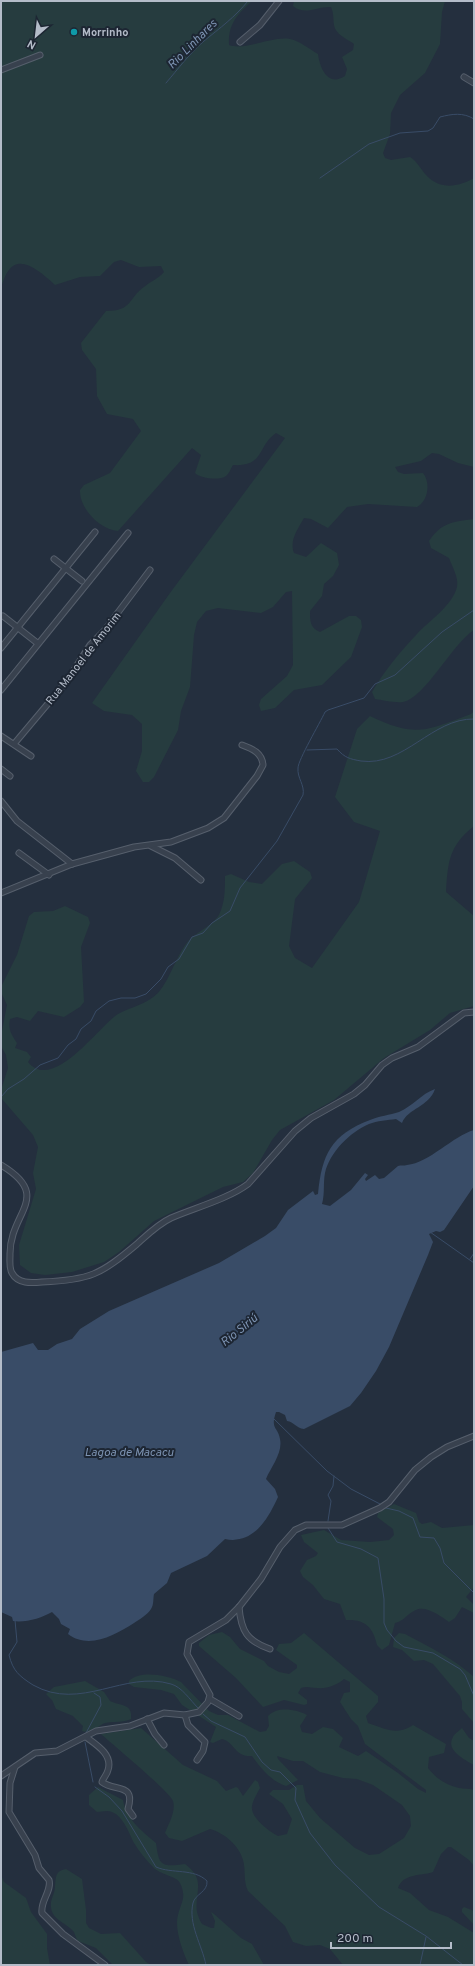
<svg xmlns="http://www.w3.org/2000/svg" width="475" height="1966" font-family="Overpass,sans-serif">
<rect width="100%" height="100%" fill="#242f3e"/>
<g fill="#263c3f">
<path d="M1 1H252C237 15 228 24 229 45 245 51 272 36 290 39 300 41 309 49 318 54 320 69 328 87 345 76L347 69 342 57 353 50 354 44C347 39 335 34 334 25 333 18 334 14 331 7 318 6 305 16 293 6L294 1H445L442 12 440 44 425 73 400 95 391 113 390 134 383 153 385 158 391 160 410 157C418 162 421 170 427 176 441 190 458 187 474 178V467L458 463 439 454 432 453 421 461 395 467 398 472 404 474 423 473C431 483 428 501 417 507L368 504 347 507 328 528 311 519 304 518C298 529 289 540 294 553L306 557 321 543 337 553 339 565 333 576 324 584 322 596 310 611C310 621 310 628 320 632L349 616H356L361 620 362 627 351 657 322 685 294 690 275 708 261 711 259 705 261 699 287 676 293 665 292 591 286 592 273 607 261 613 218 608 206 611 197 622 194 635 190 687 181 711 178 730 154 777 149 782H143L136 771 142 751V724L132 715 104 711 92 703 170 593 285 438 276 433C257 446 265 467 233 465 231 468 229 474 226 476 219 481 200 478 195 473L201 455 192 448 118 531C100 530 79 508 80 490L84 485 110 473 141 431 133 419 107 414 97 396 96 369 82 350 81 343 106 311C133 311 128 298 144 287 151 281 158 279 164 272L161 266 139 267 121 260 114 262 100 276 80 277 55 285C33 265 11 248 1 289Z"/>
<path d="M474 519V630C452 644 425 698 403 702 394 703 383 700 375 699L372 692C384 671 401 651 417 634 430 620 452 606 457 587 459 578 452 566 449 558L431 548 429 541C442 522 453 522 474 519Z"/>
<path d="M474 711V826C449 846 448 861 446 892L474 916V1006L450 1013 430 1030 384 1058 334 1100 280 1130 272 1140 253 1173 243 1182 223 1187 154 1221 119 1252 104 1262 72 1272 45 1275 31 1273 20 1265 19 1245 36 1189 33 1173 38 1147 33 1135 2 1099 1 1090 8 1068 6 1055 1 1046V1036L7 1005 1 992 2 985 17 955 29 916 34 912 53 911 65 906 88 917 90 923 81 947 84 1002 80 1007 64 1017 38 1011 30 1021 17 1017 10 1019C8 1029 11 1034 17 1043L15 1048 27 1052 31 1057 28 1062C53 1093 99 1026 118 1014 131 1007 147 1004 158 993 171 978 176 955 189 940 197 932 213 925 219 915 225 902 225 890 225 876L231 874 249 882 262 884 282 864 294 861 310 872 312 878 295 899 289 946 295 958 312 968 359 902 380 831 354 822 335 797 357 729 370 716C416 738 425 731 471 714Z"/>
<path d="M394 1504 416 1513 419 1522 422 1524 431 1522 442 1528 474 1525V1587L466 1597 474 1605V1613L462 1607 455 1618 449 1622C440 1616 425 1604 414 1611 406 1615 404 1621 395 1623L389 1645 382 1650 377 1645C373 1627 365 1619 346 1620L340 1604 324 1599 313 1585 303 1577 300 1571 307 1560 316 1556 318 1553 304 1542 301 1535 324 1530 341 1540 370 1542 389 1540 394 1535 393 1529 377 1517 378 1513Z"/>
<path d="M222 1632 230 1637 240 1649 264 1661 268 1666 279 1672 289 1674 297 1668V1665L276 1650 279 1644 291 1643 304 1633 378 1696V1702L366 1716 368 1723C386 1729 396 1736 413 1725L446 1744 444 1753 429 1757 428 1768C436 1778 445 1785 459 1788 464 1789 469 1788 474 1790V1866L469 1860 451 1847H448L441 1854 433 1872C422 1876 403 1873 398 1888L410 1893 429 1910 448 1917 474 1933V1965H343L330 1949 320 1945 306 1946 293 1942 285 1926 248 1891C243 1881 246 1870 243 1860 239 1845 224 1833 210 1829L182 1841 169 1838 165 1833C169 1823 176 1811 173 1801 169 1791 112 1744 101 1734L141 1728 183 1765 217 1781 226 1791 236 1787 238 1788 243 1796 255 1780 258 1782 260 1788C257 1794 253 1800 252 1806 250 1817 269 1832 278 1836L287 1834 292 1819 283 1804 269 1794 273 1790H289L297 1785H303L306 1801 320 1818 355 1848 369 1855 379 1854 404 1838 411 1826 410 1816 402 1805 373 1785 357 1779 343 1778 320 1772 303 1761H293L277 1756 278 1759 298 1780 286 1786C271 1781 261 1769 252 1756 234 1757 235 1742 222 1739L213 1743 210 1742 216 1727 182 1705 174 1694 161 1690 134 1687 129 1684V1681C140 1670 167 1675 181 1682L209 1711 218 1715H228L260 1732 266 1731 269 1726 268 1716C277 1706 296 1709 307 1715L300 1726 302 1732 312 1734 323 1727 333 1729 343 1738 339 1747 358 1756 366 1751 398 1773 418 1789 426 1793V1790L365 1744 358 1726 351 1719 340 1702 344 1693 350 1692V1682L344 1679C337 1685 327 1689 317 1688 310 1688 308 1686 301 1688L298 1693 307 1700V1704L304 1705 284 1700 263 1707 236 1678 199 1646V1643L209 1635Z"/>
<path d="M399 1633 405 1634C429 1647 453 1658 474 1677V1723L462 1709V1702L460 1696 433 1664 424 1660 414 1661 402 1650 393 1647 394 1638Z"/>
<path d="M85 1681 104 1692 110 1701C120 1706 133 1703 131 1719 123 1723 114 1721 105 1723 97 1726 92 1735 82 1731L83 1726 73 1716 56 1709 52 1700 46 1694 54 1687Z"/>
<path d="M462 1728 469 1738 474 1741V1765C465 1760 445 1750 453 1737 454 1734 459 1731 462 1728Z"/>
<path d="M98 1787 123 1800C126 1819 142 1831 156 1843 159 1866 161 1867 185 1864 207 1880 194 1893 197 1912 198 1916 200 1921 202 1924L211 1928H214L215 1921 211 1912 214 1914 241 1938 252 1944 264 1965H189C183 1952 174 1929 178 1915 181 1902 187 1898 180 1883 177 1876 160 1875 153 1867 146 1860 139 1851 134 1843 129 1833 123 1816 112 1812 107 1810 101 1812 97 1812L89 1805V1795Z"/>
<path d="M66 1869 82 1879 86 1910V1923L89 1928 101 1934 120 1933 146 1962 151 1965H113L96 1948 78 1941C76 1938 75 1935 74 1932 65 1921 49 1920 51 1902 52 1897 55 1892 55 1887 56 1877 55 1871 66 1869Z"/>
<path d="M1 1875 4 1882 26 1898 31 1912 47 1934V1948L50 1965H1Z"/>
<path d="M464 1907 474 1911V1925L462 1912V1909Z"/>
</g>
<path fill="#394c67" d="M435 1089C429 1107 408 1108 402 1123L396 1119C388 1120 377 1121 369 1124 349 1133 330 1152 325 1173 323 1183 325 1194 322 1204L330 1206 351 1190 365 1173 368 1175 365 1179 366 1181 375 1175 379 1179 384 1178 398 1166C401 1165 404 1166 407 1165 429 1163 453 1136 474 1130V1186L444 1230 440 1232 436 1231 429 1234 433 1242 428 1255 389 1347 376 1371 361 1393 350 1406 304 1429C296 1428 294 1422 287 1421L285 1415 279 1412H276C270 1430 278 1426 280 1439 283 1453 271 1467 266 1479L275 1489 278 1497C268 1519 253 1545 225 1539L207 1556 171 1573 167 1583 154 1594C153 1598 154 1605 151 1609 147 1615 140 1619 134 1623 115 1635 89 1650 68 1634L70 1629 61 1624 59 1619 52 1612C42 1618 25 1623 13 1621L12 1617 1 1612V1352L33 1343 38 1350H48L57 1344 72 1339 80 1329 109 1311 219 1263 265 1236 276 1228 288 1210 313 1191 315 1195 318 1194C322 1154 331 1135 370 1120 379 1116 390 1115 399 1112 413 1106 421 1094 435 1089Z"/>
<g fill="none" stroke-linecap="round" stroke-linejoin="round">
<g stroke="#394c67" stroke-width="1">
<path d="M166 83C178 69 190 53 204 41 220 28 235 17 248 1"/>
<path d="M320 178 369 144 400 133 428 131 433 128 440 117C452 114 463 112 474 119"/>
<path d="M307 750 337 749C345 758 350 759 361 761 404 767 432 718 474 719"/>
<path d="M1 1097 8 1089 24 1079 40 1065 58 1058 68 1045 76 1039 81 1029 91 1021 96 1011 109 1001 121 998H135L146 994 161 979 168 967 179 959 192 937 203 933 212 923 230 911 240 888 277 841 303 795C305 785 297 778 298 768 298 760 320 723 325 712L328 710 364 698 375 684 395 675 442 632 474 610"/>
<path d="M430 1232 474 1263"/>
<path d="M470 1259 474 1253"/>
<path d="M274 1419 327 1471 351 1489 380 1504"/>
<path d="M386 1508 399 1511 413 1518 420 1537 434 1538 440 1548 444 1563 474 1593"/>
<path d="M328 1521 331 1501 328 1495 333 1486 334 1476"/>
<path d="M328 1528 337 1542 361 1549 378 1558 384 1599V1623L387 1630 396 1641 404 1647 433 1653 460 1669 465 1675 474 1696"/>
<path d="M15 1620 17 1642 9 1655C13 1671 19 1676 33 1685 81 1712 124 1670 171 1684 182 1687 190 1700 198 1708"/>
<path d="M203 1714 211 1721 245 1737 262 1762 271 1770 280 1772 296 1788 295 1800 310 1833 335 1865 379 1907 426 1936 463 1965"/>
<path d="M86 1733 101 1705 100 1697 94 1693"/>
<path d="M85 1742 93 1782"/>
<path d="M95 1787 109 1797 122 1811 156 1867C172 1874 194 1868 207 1881 208 1892 195 1894 193 1903 188 1924 202 1945 206 1965"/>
<path d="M420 1965 426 1937"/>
</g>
<g stroke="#565f6c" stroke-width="7">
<g id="minor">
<path d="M240 42 260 25 279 1"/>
<path d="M1 70 40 55"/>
<path d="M464 77 474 83"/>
<path d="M54 559 82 581"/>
<path d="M3 616 36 642"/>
<path d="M1 648 95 532"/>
<path d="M1 690 128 533"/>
<path d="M1 736 31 756"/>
<path d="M14 744 67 681 90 645 104 631 150 570"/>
<path d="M1 769 10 776"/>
<path d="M1 801 17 821 72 864"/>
<path d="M151 846 175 858 201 880"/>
<path d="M19 853 49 875"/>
<path d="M1 893 72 864 134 847 171 842 208 828 224 818 257 776 263 765C262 753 253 749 242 745"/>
<path d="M1 1165C54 1197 9 1212 10 1255 10 1261 9 1268 12 1273 18 1284 31 1283 42 1282 90 1280 100 1275 137 1244 147 1235 158 1224 171 1218 194 1208 228 1199 248 1184L295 1131 311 1118 354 1094 365 1085 382 1065 392 1058 418 1047 464 1013 474 1012"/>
<path d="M239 1607C241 1631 247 1641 270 1649"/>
<path d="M210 1699 239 1716"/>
<path d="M185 1715 188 1725 205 1742 203 1751 197 1760"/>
<path d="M147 1719 155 1734 164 1745"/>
<path d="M86 1737C97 1745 113 1755 108 1770 107 1775 103 1778 102 1782 114 1792 136 1782 128 1809L133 1816"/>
<path d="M15 1767 10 1783 9 1812 35 1855 39 1868 49 1880C52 1891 40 1901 42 1913L63 1934 105 1965"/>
<path d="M1 1776 35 1753 57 1751 96 1731 130 1726 164 1713 185 1715 199 1712 208 1702 210 1695 187 1654 189 1642 226 1620 239 1607 261 1579 280 1547 295 1530 306 1525H342L380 1508 389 1502 415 1470 431 1457 447 1447 474 1436"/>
</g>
</g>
<use href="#minor" stroke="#38414e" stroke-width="5"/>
</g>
<circle fill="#0f9aa8" stroke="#1d2633" stroke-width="1.5" cx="74" cy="32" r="4"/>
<g text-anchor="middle" stroke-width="4" stroke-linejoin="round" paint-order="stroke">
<g font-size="11" font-weight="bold" fill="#b4bcc9" stroke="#1d2633" text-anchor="start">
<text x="82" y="36">Morrinho</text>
</g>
<g font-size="11" fill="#b4bcc9" stroke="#1d2633">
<text transform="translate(83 658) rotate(-52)" y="4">Rua Manoel de Amorim</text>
</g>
<g font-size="12" font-style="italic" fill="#7c92b1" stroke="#1d2633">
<text transform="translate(192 44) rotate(-45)" y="4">Rio Linhares</text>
<text transform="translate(239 1330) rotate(-39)" y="4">Rio Siriú</text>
<text x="129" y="1456">Lagoa de Macacu</text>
</g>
</g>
<rect width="475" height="1966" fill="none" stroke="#b4bcc9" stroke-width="4"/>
<g transform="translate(36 36) rotate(208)" stroke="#1d2633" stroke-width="3" paint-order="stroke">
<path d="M0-3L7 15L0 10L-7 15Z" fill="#b4bcc9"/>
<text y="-6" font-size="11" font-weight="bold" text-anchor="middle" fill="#b4bcc9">N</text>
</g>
<path d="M331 1942v6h120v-6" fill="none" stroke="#b4bcc9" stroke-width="2"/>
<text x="337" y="1942" font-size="12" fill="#b4bcc9" stroke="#1d2633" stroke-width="3" paint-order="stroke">200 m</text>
</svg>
